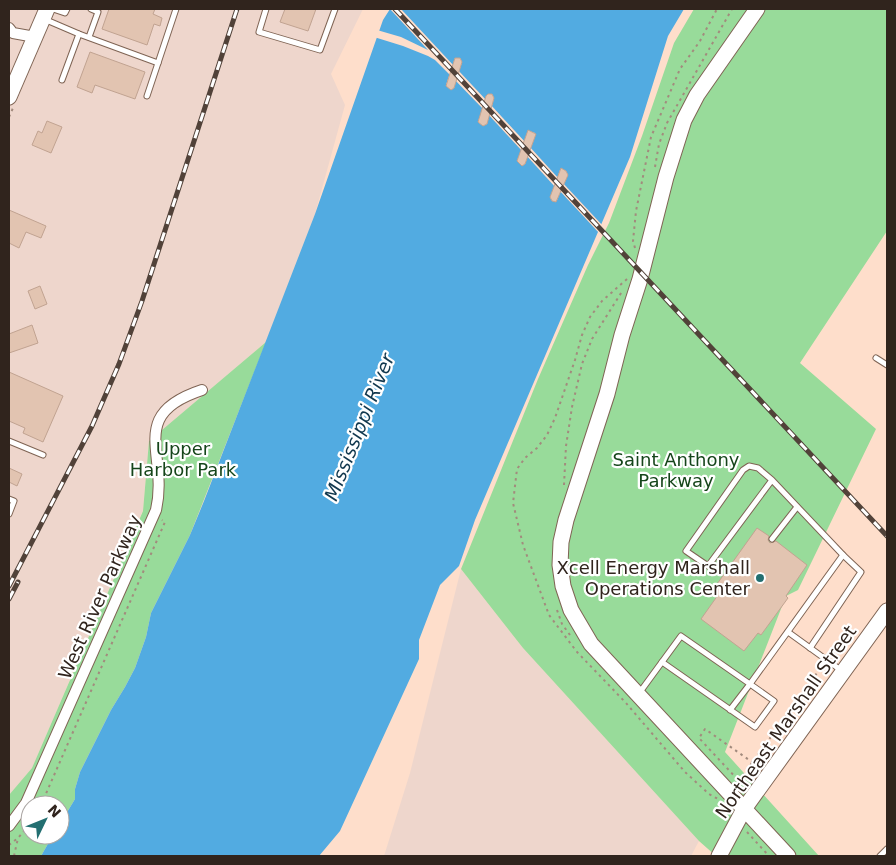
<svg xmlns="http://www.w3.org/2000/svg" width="896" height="865" font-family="'DejaVu Sans',sans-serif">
<rect width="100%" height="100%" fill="#fedecb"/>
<g fill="#eed6cc">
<path d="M9 9H363L331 74 345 105 315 214 266 342 149 441 143 510 32 768 9 795Z"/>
<path d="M461 569 523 648 699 841 691 856H384L410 773Z"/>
</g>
<g fill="#98db9a">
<path d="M694 9H887V231L800 363 876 429 798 590 786 596 725 752 819 856H716L699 841 523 648 461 569 538 379 588 265 609 223 642 136 674 43Z"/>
<path d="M266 342 190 535 151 613 146 637 135 668 125 687 111 710 80 772 75 789V799L60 824V805H30V835H53L41 856H9V795L32 768 143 511 149 441Z"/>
</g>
<path fill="#52abe1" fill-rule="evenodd" d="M390 9H684L668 36 630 157 475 520 459 566 440 585 419 640V659L340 831 319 856H41L53 835H60V824L75 799V789L80 772 111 710 125 687 135 668 146 637 151 613 190 535 204 501 315 214 383 20ZM455 58H460L462 62 454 88 451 90 446 85ZM488 94H492L494 98 487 124 483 126 478 122ZM529 131 535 133V136L525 164 522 166 517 161ZM562 169 566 171 568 175 557 200 555 202 550 198 560 170Z"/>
<g fill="#fedecb">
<path d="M390 9H401L454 66 451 76 435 60 428 56 403 46 374 37 377 30 401 37 428 50Z"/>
<path d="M457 69 487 101 484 110 454 79Z"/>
<path d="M490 104 526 143 523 152 487 113Z"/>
<path d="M529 146 559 179 556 188 526 155Z"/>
<path d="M562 182 603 226 600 234 559 190Z"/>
</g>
<g fill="#e2c4b1" stroke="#c1a391">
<path d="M109 9H155L153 14 162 18 160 26 154 24 147 45 102 29Z"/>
<path d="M285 9H316L308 31 280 22Z"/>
<path d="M90 52 145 72 135 99 95 85 92 93 77 87Z"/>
<path d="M455 58H460L462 62 454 88 451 90 446 86Z"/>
<path d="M488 94H492L494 98 487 124 483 126 478 122 486 96Z"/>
<path d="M47 121 62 127 51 153 32 145 38 131 42 133Z"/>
<path d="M528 130 536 134 525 164 522 166 517 161Z"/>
<path d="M561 168 566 171 568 175 556 202 552 201 550 197Z"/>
<path d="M9 210 46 226 41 238 26 232 19 248 9 243Z"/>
<path d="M40 286 47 304 35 309 28 291Z"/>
<path d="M32 325 38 343 9 353V334Z"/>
<path d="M9 372 63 396 43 442 23 433 25 428 9 421Z"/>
<path d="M9 468 22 474 17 486 9 482Z"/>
<path d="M757 528 769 536 768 540 770 543 776 541 807 565 786 596 788 598 761 635 758 633 744 651 701 619 718 595 712 591Z"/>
</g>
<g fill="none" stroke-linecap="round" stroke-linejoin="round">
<g stroke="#7f6454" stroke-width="7">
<g id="lane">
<path d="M53 9 65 13 67 9"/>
<path d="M266 9 259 32 320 50 335 9"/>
<path d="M44 19 79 34 158 63"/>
<path d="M89 37 98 12 91 9"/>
<path d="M62 80 79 34"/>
<path d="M147 96 176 9"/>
<path d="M876 358 887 365"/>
<path d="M9 441 43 455"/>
<path d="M9 499 14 501 9 514"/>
<path d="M772 539 797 507"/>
<path d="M788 632 842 671"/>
<path d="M810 648 861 572 843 555"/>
<path d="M662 662 755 727 774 701 750 684 730 710"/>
<path d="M640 692 681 636 750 684 843 555 772 480 758 468 749 466 743 470 686 551 708 566 772 480"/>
<path d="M880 856 887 849"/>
</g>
</g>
<g stroke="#7f6454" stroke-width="12">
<g id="street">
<path d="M9 28 13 33 35 37"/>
<path d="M9 826 26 803 156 510C169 454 126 415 202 390"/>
</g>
</g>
<g stroke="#7f6454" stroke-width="17">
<g id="secondary">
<path d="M757 9 697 95 684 120 666 177 640 279 622 335 607 394 566 520 561 542 560 565 563 586 571 610 591 644 788 856"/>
<path d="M9 97 47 9"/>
<path d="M719 856 744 809 887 611"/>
</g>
</g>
<g stroke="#a28b7d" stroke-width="2" stroke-dasharray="2.5 4" stroke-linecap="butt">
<path d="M9 117 13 108"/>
<path d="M655 167 659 144 667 123 732 9"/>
<path d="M635 248 633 241 636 211 651 137 680 69 700 41 717 9"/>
<path d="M627 279 602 301 590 317 582 335 575 360 555 418 547 435 537 448 525 458 517 469 513 503 523 545 549 615 577 652 626 703 685 772 709 794 718 799"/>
<path d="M564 485 566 446 572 407 582 364 592 339 623 290"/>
<path d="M557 610 562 624 570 635"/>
<path d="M739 781 822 666"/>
<path d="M740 785 739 781 699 738 705 729 752 762"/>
<path d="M41 805 165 522 162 520"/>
<path d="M747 832 769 856"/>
<path d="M9 845 18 838 30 824"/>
<path d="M14 856 18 838"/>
</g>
<use href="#lane" stroke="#fff" stroke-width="5"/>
<use href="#street" stroke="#fff" stroke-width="10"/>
<use href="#secondary" stroke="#fff" stroke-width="15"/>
<g stroke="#514239" stroke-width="5">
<g id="rail">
<path d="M395 9 887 536"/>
<path d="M9 586 92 426 119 364 142 301 237 9"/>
<path d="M9 599 18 582"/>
</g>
</g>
<use href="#rail" stroke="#fff" stroke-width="3" stroke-dasharray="9" stroke-linecap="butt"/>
</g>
<circle fill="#236f71" stroke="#fff" stroke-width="2" cx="760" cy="578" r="5"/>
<g text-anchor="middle" stroke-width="4.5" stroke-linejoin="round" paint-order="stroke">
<g font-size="18" fill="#15451a" stroke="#fff">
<text x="183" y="455">Upper<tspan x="183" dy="21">Harbor Park</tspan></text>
<text x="676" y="466">Saint Anthony<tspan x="676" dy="21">Parkway</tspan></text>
</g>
<g font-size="18" fill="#30241d" stroke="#fff" text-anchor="end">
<text x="750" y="574">Xcell Energy Marshall<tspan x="750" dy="21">Operations Center</tspan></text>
</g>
<g font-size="18" fill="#30241d" stroke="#fff">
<text transform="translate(100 597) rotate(-66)" y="6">West River Parkway</text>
<text transform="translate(786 722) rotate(-55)" y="6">Northeast Marshall Street</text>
</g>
<g font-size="19" font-style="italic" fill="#11384e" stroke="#fff">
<text transform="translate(359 427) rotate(-68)" y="7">Mississippi River</text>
</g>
</g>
<rect width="896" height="865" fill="none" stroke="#30241d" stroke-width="20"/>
<g transform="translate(45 820) rotate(47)"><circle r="24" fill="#ffffff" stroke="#aca7a5"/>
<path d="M0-4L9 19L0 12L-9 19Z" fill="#236f71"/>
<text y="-8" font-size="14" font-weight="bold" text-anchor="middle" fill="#30241d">N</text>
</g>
</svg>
